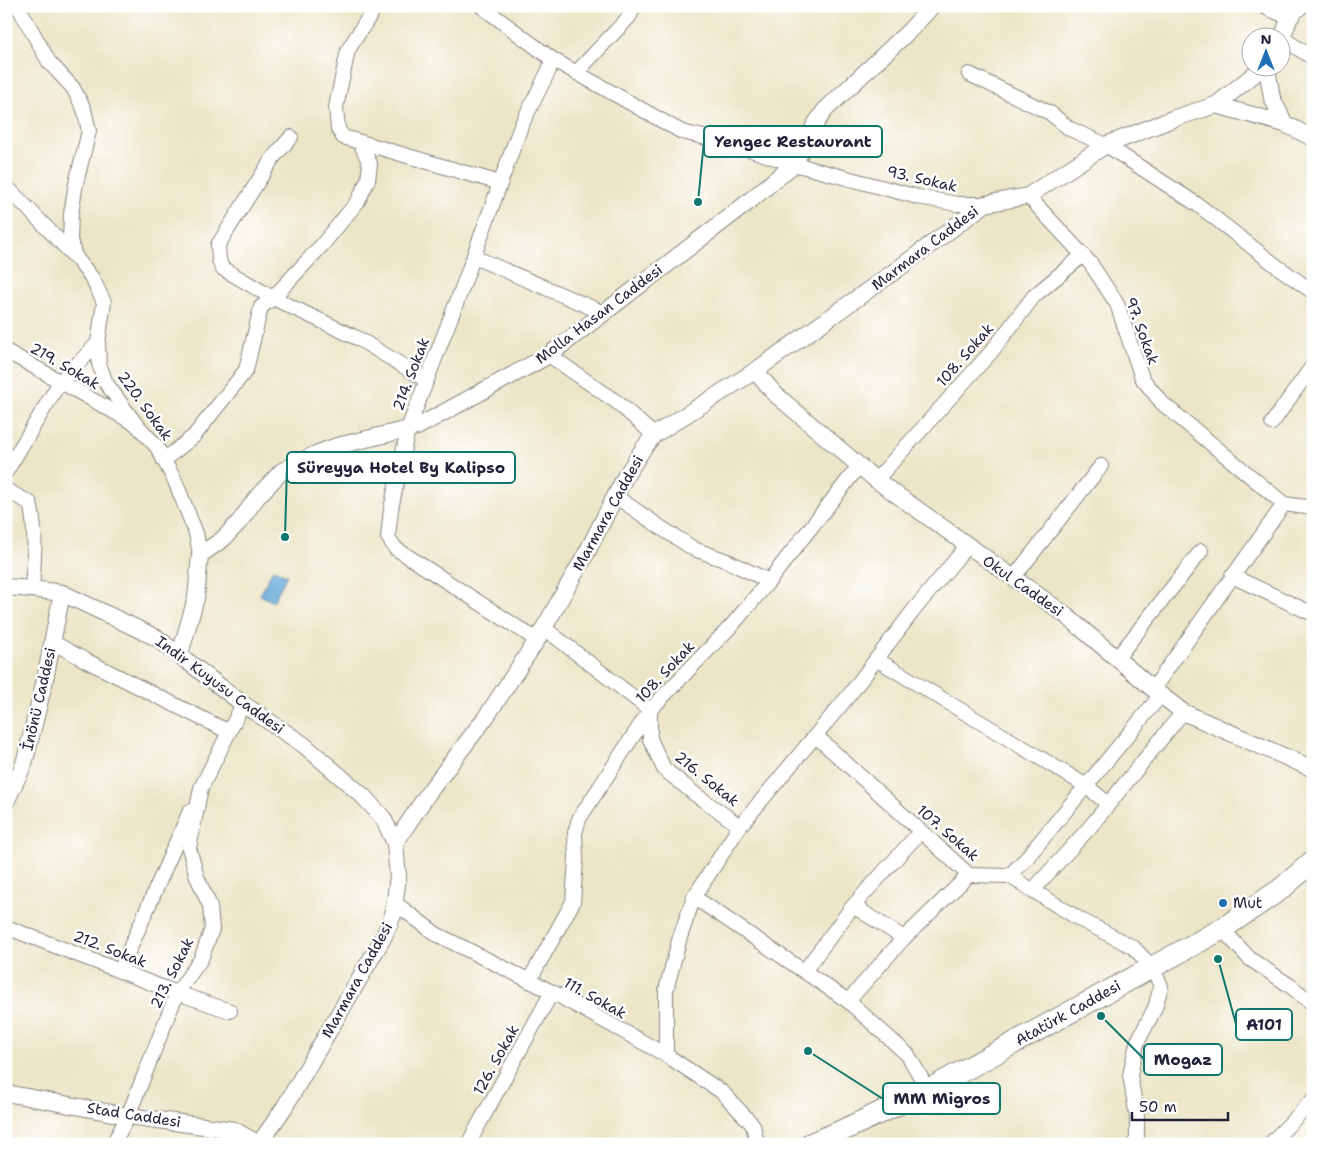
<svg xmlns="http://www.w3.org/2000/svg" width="1319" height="1150" font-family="'Shantell Sans',sans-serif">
<rect width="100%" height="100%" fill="#fff"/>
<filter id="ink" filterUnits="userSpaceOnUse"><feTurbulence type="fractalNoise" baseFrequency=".02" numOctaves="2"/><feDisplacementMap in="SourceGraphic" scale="10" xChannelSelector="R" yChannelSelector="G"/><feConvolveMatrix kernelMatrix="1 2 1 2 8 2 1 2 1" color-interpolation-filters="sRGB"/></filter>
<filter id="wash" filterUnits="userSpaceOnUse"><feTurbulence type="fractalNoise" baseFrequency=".0096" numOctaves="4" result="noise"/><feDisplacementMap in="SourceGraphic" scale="20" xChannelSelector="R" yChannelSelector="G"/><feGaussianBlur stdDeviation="1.12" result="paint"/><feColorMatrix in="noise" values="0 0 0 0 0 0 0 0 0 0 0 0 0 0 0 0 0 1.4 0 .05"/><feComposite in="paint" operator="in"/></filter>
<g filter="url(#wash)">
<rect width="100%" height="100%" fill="#ece5c7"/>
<path fill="#62a8d8" stroke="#42658a" d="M273 569 287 575 273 602 260 595Z"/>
</g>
<g filter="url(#ink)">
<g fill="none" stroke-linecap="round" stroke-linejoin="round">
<g stroke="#878481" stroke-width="16">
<g id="minor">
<path d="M18 6 49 62 73 88 84 109 89 131 76 183 71 214 70 240 75 256"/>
<path d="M376 6 348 50 336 107 338 129 343 137 500 183"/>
<path d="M481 6 552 59 682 132 733 144 794 164 918 197 957 204H985"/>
<path d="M1282 38 1313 58"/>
<path d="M576 73 629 17 634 6"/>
<path d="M969 74 1050 113 1070 129 1106 145 1198 205 1278 267 1313 292"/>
<path d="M291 137 272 159 218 245 219 260 222 268 273 298 359 339 426 380"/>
<path d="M6 186 77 259 92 278 104 302 98 343 99 364 106 383 135 423 157 447 175 481 196 533 200 555"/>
<path d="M1028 196 1091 264 1117 304 1142 378 1162 403 1284 504 1313 508"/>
<path d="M474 257 604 313"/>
<path d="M6 351 132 422"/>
<path d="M549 355 618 403 654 435"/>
<path d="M1272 423 1313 365"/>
<path d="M164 460 194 436 246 370 261 307 273 298 323 244 358 201 368 180 370 164 360 142"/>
<path d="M6 472 60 382 98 343"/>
<path d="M876 480 992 351 1034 296 1083 255"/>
<path d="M6 490 30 503C37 532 34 559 32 589"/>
<path d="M615 496 663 529 694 549 727 561 769 581"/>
<path d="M1232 576 1313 614"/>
<path d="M1014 577 1101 466"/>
<path d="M544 628 650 710V739L664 769 696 795 740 826"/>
<path d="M537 640 395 548 388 537 391 509 408 429 464 283 521 126 549 70 552 59"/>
<path d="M52 642 85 660 229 732"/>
<path d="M1117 658 1201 551"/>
<path d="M876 659 1085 785 1107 803"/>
<path d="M1153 689 1284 504"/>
<path d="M816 736 969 875 1009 876 1081 920 1133 947 1152 967 1161 986 1155 1008 1137 1043 1130 1075 1137 1117V1139L1134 1144"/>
<path d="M1009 876 1025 860 1161 695"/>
<path d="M1033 890 1090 827 1183 712"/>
<path d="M694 897 848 1001 908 1055 928 1090"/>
<path d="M395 903 436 934 552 992 666 1055 722 1092 753 1125 757 1144"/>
<path d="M853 906 904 938"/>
<path d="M6 927 177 993 230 1011"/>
<path d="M1222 929 1250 959 1289 985 1313 1004"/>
<path d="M805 970 853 906 920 832"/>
<path d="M120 971 190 811"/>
<path d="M529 981 573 902 576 859 575 833 579 819 650 710 733 624 769 581 859 466"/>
<path d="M848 1001 904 938 969 875"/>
<path d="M666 1055V990L680 937 694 897 740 826 850 694 913 611 967 546"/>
<path d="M113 1144 128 1116 177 993 201 959 212 929 210 906 197 877 189 848 201 788 243 704"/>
<path d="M468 1144 552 992"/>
<path d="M1270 1144 1313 1100"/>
</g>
</g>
<g stroke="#878481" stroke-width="18">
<g id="tertiary">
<path d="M1265 6 1290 17"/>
<path d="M1282 38 1290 17 1300 6"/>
<path d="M1267 68 1272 98 1285 124"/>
<path d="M1216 105 1262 68"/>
<path d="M755 371 775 394 876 480 1063 613 1153 689 1183 712 1313 769"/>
<path d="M6 587 32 589 62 593 157 638 243 704 304 745 363 796 383 818 395 843"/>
<path d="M180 654 196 598 200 555 223 539 240 521 258 496 282 471 316 454 337 446 417 427 549 355 747 203 794 164 816 123 825 110 910 30 932 6"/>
<path d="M6 802 24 764 44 684 62 593"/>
<path d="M6 1093 128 1116 234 1130 259 1144"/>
<path d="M259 1144 284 1108 383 938 393 915 398 877 395 843 429 792 486 717 537 640 586 554 625 477 643 449 654 435 755 371 895 271 985 204 1028 196 1106 145 1175 118 1216 105 1285 124 1313 138"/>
</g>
</g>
<g stroke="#878481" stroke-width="23">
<path id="primary" d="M810 1144 837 1133 928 1090 1222 929 1281 889 1313 861"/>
</g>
<use href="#minor" stroke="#fff" stroke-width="14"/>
<use href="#tertiary" stroke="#fff" stroke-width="16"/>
<use href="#primary" stroke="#fff" stroke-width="21"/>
</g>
</g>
<circle fill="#1f6fb2" stroke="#fff" stroke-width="2" cx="1223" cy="903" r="5"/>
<g text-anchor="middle" stroke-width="5" stroke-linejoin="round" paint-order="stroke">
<g font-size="15" fill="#22223b" stroke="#fff">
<text transform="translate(922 179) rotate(13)" y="5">93. Sokak</text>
<text transform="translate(925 248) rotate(-37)" y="5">Marmara Caddesi</text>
<text transform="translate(599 314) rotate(-37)" y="5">Molla Hasan Caddesi</text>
<text transform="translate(1142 331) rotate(70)" y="5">97. Sokak</text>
<text transform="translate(965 355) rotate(-49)" y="5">108. Sokak</text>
<text transform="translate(65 366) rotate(30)" y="5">219. Sokak</text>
<text transform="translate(411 374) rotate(-69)" y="5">214. Sokak</text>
<text transform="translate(145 406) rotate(54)" y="5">220. Sokak</text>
<text transform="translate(608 513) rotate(-61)" y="5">Marmara Caddesi</text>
<text transform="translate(1023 586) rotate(35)" y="5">Okul Caddesi</text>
<text transform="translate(665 672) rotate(-47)" y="5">108. Sokak</text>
<text transform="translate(220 685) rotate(36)" y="5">Indir Kuyusu Caddesi</text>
<text transform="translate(39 699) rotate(-77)" y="5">İnönü Caddesi</text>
<text transform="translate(707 779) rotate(39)" y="5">216. Sokak</text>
<text transform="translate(948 833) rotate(41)" y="5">107. Sokak</text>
<text transform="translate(110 949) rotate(21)" y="5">212. Sokak</text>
<text transform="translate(172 973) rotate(-63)" y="5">213. Sokak</text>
<text transform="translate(357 980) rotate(-61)" y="5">Marmara Caddesi</text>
<text transform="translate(595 998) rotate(29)" y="5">111. Sokak</text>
<text transform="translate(1068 1013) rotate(-29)" y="5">Atatürk Caddesi</text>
<text transform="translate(496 1060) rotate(-61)" y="5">126. Sokak</text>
<text transform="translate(134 1115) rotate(9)" y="5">Stad Caddesi</text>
</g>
<g font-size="15" fill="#22223b" stroke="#fff" text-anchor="start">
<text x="1233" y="908">Mut</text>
</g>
</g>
<path fill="none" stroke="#0f766e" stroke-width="2" d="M698 202L704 141M285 537L287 467M1218 959L1236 1024M1101 1016L1144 1059M808 1051L883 1099"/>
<g fill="#0f766e" stroke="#fff" stroke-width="2">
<circle cx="698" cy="202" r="5"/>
<circle cx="285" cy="537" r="5"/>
<circle cx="1218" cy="959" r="5"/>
<circle cx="1101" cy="1016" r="5"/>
<circle cx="808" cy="1051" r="5"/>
</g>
<g fill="#fff" stroke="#0f766e" stroke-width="2">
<rect x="704" y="126" width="178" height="31" rx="5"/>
<rect x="287" y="452" width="228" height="31" rx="5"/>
<rect x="1236" y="1009" width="56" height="31" rx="5"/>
<rect x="1144" y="1044" width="78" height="31" rx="5"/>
<rect x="883" y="1083" width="117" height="31" rx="5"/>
</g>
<g font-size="16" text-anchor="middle" font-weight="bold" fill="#22223b">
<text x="793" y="147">Yengec Restaurant</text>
<text x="401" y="473">Süreyya Hotel By Kalipso</text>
<text x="1264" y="1030">A101</text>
<text x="1183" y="1065">Mogaz</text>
<text x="942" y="1104">MM Migros</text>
</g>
<rect width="1319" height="1150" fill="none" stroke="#fff" stroke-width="25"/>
<g transform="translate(1266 52)"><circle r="24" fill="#ffffff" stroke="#a7a7b1"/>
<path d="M0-4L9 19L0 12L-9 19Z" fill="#1f6fb2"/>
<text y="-8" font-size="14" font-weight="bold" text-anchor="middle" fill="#22223b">N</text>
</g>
<path d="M1132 1112v8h96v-8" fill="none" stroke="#22223b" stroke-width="2.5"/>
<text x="1139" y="1112" font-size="15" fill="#22223b" stroke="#ffffff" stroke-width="4" paint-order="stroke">50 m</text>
</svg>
